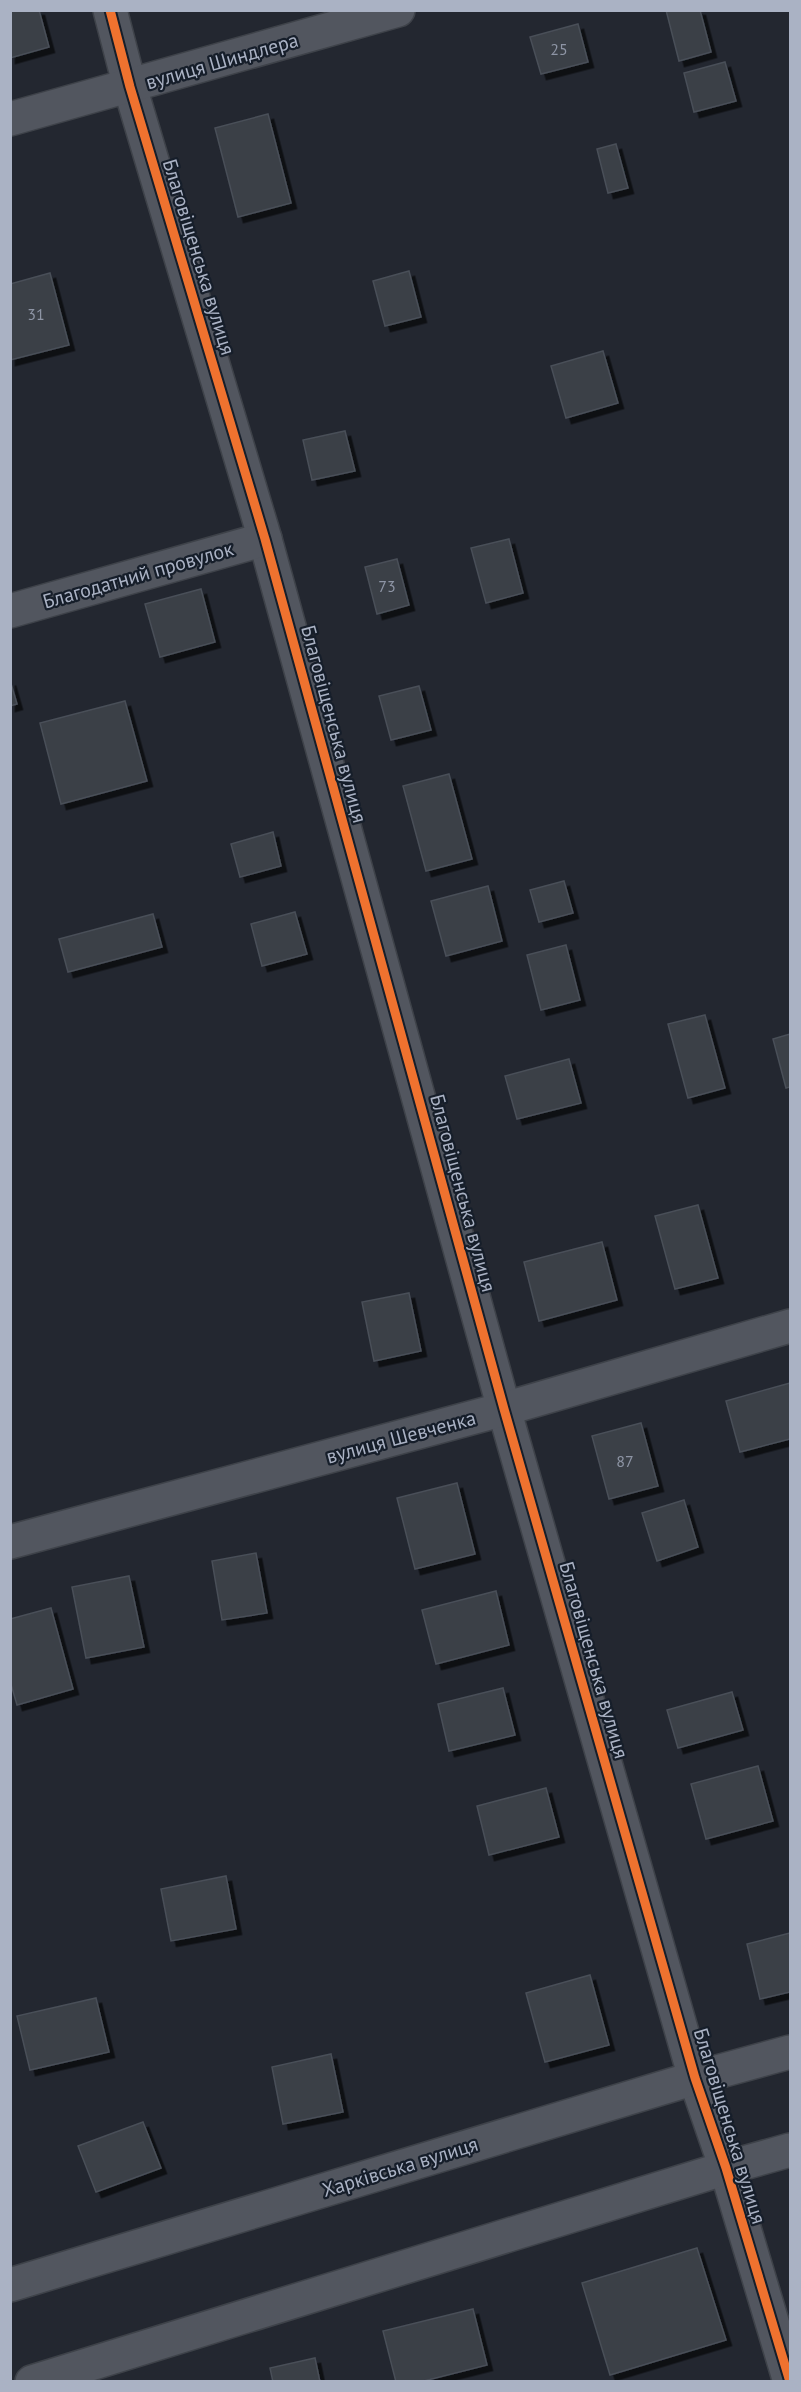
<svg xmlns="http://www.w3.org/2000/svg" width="801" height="2392" font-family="'PT Sans',sans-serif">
<defs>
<filter id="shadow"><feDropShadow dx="5.5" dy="5.5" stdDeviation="0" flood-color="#0009"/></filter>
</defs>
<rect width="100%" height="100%" fill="#232730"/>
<g fill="#3b3f47" stroke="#494f58" stroke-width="1.5" filter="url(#shadow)">
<path d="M10 10H39L49 47 10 58Z"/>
<path d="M666 10H700L711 52 679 61Z"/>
<path d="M578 24 588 62 541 74 530 37Z"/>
<path d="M725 62 736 101 694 112 684 73Z"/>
<path d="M268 114 291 203 238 217 215 128Z"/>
<path d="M616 144 628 188 608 193 597 149Z"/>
<path d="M409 271 421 317 385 326 373 281Z"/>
<path d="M50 273 69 345 10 360V284Z"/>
<path d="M603 351 618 403 566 418 551 366Z"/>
<path d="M345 431 355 471 312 480 303 440Z"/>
<path d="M509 539 523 593 486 603 471 548Z"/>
<path d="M397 559 409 605 377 614 365 567Z"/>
<path d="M201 589 215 642 160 657 145 604Z"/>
<path d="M10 680 17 704 10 706Z"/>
<path d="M419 686 431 730 391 740 379 696Z"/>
<path d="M125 701 147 781 61 804 40 723Z"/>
<path d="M449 774 472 859 426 871 403 786Z"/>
<path d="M273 832 281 866 240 877 231 844Z"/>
<path d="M564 881 573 913 539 922 530 890Z"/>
<path d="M488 886 502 941 446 956 431 901Z"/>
<path d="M295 912 307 954 262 966 251 924Z"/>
<path d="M153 914 162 947 68 972 59 939Z"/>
<path d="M566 945 580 1000 541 1010 527 955Z"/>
<path d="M705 1015 725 1088 688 1098 668 1024Z"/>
<path d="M790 1034V1087L786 1088 773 1039Z"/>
<path d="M569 1059 581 1103 517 1119 505 1076Z"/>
<path d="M698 1205 718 1278 675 1289 655 1216Z"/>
<path d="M602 1242 617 1300 539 1321 524 1262Z"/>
<path d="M409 1293 421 1351 374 1361 362 1302Z"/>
<path d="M790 1383V1439L740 1452 726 1401Z"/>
<path d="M641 1423 658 1486 609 1499 592 1436Z"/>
<path d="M457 1483 475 1554 415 1569 397 1498Z"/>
<path d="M684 1500 698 1547 657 1561 642 1513Z"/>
<path d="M256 1553 267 1613 222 1620 212 1561Z"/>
<path d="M129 1576 144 1647 86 1658 72 1587Z"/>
<path d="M496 1591 509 1645 436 1664 422 1610Z"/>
<path d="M51 1608 73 1689 17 1705 10 1681V1619Z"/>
<path d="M503 1688 515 1735 449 1751 438 1704Z"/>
<path d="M732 1692 743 1730 678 1748 667 1710Z"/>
<path d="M758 1766 773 1821 706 1839 691 1784Z"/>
<path d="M546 1788 559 1837 489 1855 477 1806Z"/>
<path d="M226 1876 236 1929 171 1941 161 1889Z"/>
<path d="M790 1933V1992L760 1999 747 1944Z"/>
<path d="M590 1975 609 2045 545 2062 526 1993Z"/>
<path d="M96 1998 109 2052 30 2070 17 2016Z"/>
<path d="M331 2054 343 2112 283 2124 272 2067Z"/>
<path d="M143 2122 161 2168 96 2192 78 2146Z"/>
<path d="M697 2248 726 2340 610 2375 582 2283Z"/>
<path d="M473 2309 487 2365 420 2382H396L383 2331Z"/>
<path d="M315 2358 320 2382H273L270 2368Z"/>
</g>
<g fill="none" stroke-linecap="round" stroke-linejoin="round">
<g stroke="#3e4249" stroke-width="36">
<g id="minor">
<path d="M110 10 130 87 265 539 504 1409 695 2078 726 2168 790 2382"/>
<path d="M10 119 398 10"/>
<path d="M10 611 265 539"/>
<path d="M10 1542 504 1409 790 1326"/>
<path d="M10 2285 695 2078 790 2052"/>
<path d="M32 2382 726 2168 790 2150"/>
</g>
</g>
<use href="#minor" stroke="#52565f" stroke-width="33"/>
<g stroke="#161e2a" stroke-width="13">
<path id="cycleway" d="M110 10 130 87 265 539 504 1409 695 2078 726 2168 790 2382"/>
</g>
<use href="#cycleway" stroke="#ef722f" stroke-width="9"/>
</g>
<g text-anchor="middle" stroke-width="4.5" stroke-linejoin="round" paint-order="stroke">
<g font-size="16" fill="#8e95a5">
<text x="559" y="55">25</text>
<text x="36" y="320">31</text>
<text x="387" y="592">73</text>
<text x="625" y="1467">87</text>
</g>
<g font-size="20" fill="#aab2c4" stroke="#161e2a">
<text transform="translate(222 61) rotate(-16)" y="7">вулиця Шиндлера</text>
<text transform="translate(199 257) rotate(73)" y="7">Благовіщенська вулиця</text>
<text transform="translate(138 575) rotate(-16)" y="7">Благодатний провулок</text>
<text transform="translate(334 724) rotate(75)" y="7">Благовіщенська вулиця</text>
<text transform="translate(463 1193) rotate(75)" y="7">Благовіщенська вулиця</text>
<text transform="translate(401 1437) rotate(-15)" y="7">вулиця Шевченка</text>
<text transform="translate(594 1660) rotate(74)" y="7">Благовіщенська вулиця</text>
<text transform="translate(730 2126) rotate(73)" y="7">Благовіщенська вулиця</text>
<text transform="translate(400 2167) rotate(-17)" y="7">Харківська вулиця</text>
</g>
</g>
<rect width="801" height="2392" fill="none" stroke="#aab2c4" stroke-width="24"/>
</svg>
